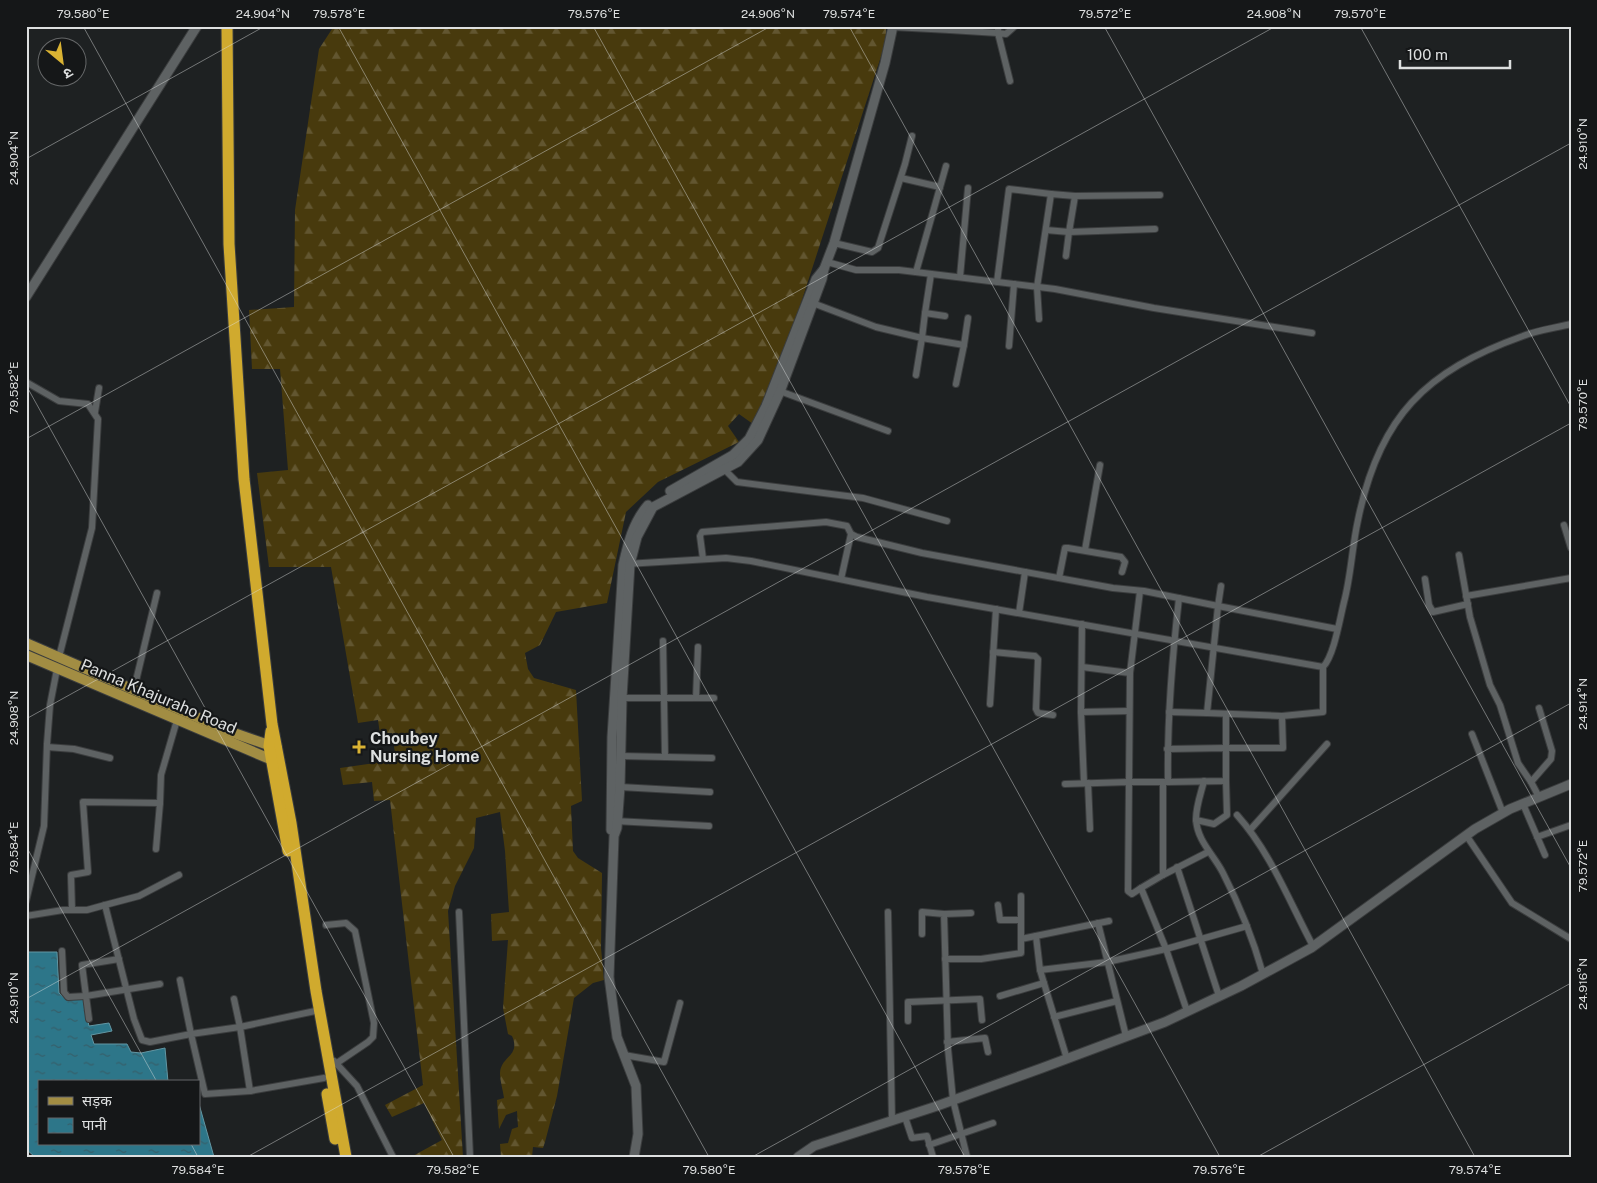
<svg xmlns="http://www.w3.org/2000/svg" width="1597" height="1183" font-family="'Public Sans','Noto Sans Devanagari',sans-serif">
<defs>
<pattern id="forest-firs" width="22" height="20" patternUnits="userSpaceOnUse" patternTransform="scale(1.25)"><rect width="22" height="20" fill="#483a0d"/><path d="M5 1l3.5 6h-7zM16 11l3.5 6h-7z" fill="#625630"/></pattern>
<pattern id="water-ripples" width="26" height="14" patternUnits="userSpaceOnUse" patternTransform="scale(1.25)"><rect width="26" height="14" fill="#2d7689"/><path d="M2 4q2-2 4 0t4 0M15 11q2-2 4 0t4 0" fill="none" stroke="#365f6a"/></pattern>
</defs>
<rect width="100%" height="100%" fill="#1e2122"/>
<path fill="url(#forest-firs)" d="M334 26H839L850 29 855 26H886V41L787 346 753 424 739 414 728 426 739 442 658 482 626 512 607 603 556 612 540 645 525 653 528 669 534 678 576 690 582 801 571 806 573 851 578 858 602 873 601 948 604 980 593 983 574 998 557 1096 545 1142 543 1148 533 1147 532 1157H501L500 1144 508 1143 512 1129 518 1127 517 1111 506 1115 499 1129 497 1100 504 1098C503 1090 500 1081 500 1073 501 1056 521 1056 512 1036L508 1034 503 1008 508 940 492 941 491 914 509 912 505 851 500 812 476 818 474 848 455 886 448 911 463 1157H411L442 1140 424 1103 392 1117 385 1105 423 1085 390 800 374 801 372 782 343 785 340 768 396 760 392 733 380 734 378 720 358 723 331 567H269L257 473 288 470 280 369H252L249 310 294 307 295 210 319 49Z"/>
<path fill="url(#water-ripples)" stroke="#6296a3" d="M26 952H57L59 993 67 1000 83 998 89 1026 109 1023 112 1031 91 1035 94 1044H127L131 1052 141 1053 165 1048 168 1082H39V1144H199V1104L214 1157H35L26 1149Z"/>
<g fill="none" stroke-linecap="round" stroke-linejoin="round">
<g stroke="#3b3d3e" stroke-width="8">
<g id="street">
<path d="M893 27 950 30V26"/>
<path d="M950 30 998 33V26"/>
<path d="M1010 81 998 33 1006 34 1015 26"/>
<path d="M901 178 940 187"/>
<path d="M1075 196 1069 232 1155 229"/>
<path d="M1046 230 1069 232 1066 256"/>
<path d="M834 243 872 252 878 248 905 164 912 136"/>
<path d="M827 262 856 270H899L1055 289 1154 308 1312 333"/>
<path d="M916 272 946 166"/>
<path d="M931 274 925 313 945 316"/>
<path d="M960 277 968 188"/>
<path d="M997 282 1009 189 1051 194"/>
<path d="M810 302 876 327 922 338 925 313"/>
<path d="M1039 319 1037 287 1051 194 1075 196 1160 195"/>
<path d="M1009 346 1014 284"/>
<path d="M916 375 922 338 964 345 968 318"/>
<path d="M26 382 59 401 88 404 98 419 92 528 59 657"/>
<path d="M956 384 964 345"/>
<path d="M777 390 888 431"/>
<path d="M95 412 99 388"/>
<path d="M722 467 737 482 863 498 947 521"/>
<path d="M1564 525 1571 548"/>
<path d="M1085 550 1100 465"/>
<path d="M1459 555 1470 617 1490 685 1500 705 1518 763 1531 782"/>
<path d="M703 559 700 536 702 532 826 522 847 526 851 534 857 537 922 553 1113 588 1144 591 1218 606 1207 713 1282 716 1323 712V667"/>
<path d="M626 564 726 558 751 561 927 597 1323 667C1334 656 1340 618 1344 602 1351 576 1352 547 1358 520 1379 417 1425 371 1523 336 1538 330 1555 328 1571 324"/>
<path d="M1059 578 1065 548H1068L1121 557 1125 562 1122 572"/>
<path d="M841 579 851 534"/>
<path d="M1425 579 1429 605 1433 612 1468 604"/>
<path d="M1221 586 1218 606 1337 629"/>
<path d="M1140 591 1130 673 1129 782H1168"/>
<path d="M1466 596 1571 578"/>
<path d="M1019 613 1025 572"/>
<path d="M1082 624 1081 712 1084 783"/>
<path d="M663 641 665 757"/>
<path d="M993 652 1035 656 1038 659 1036 709 1038 713 1053 715"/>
<path d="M1082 667 1130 673"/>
<path d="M134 689 157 593"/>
<path d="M622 698H714"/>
<path d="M696 698 698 647"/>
<path d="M990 704 996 609"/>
<path d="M1539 708 1552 751 1551 759 1531 782 1539 797"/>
<path d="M1081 712 1129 711"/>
<path d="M1169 712 1207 713"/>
<path d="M1226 715V748H1283L1282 716"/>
<path d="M1472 734 1503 813"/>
<path d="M47 747 74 749 110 758"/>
<path d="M1167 749 1226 748V781L1168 782C1167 721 1172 659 1179 598"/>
<path d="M620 756 712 758"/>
<path d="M1204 781C1201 793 1196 806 1196 819 1197 841 1214 855 1223 873 1240 906 1253 939 1263 974"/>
<path d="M1088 783 1090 829"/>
<path d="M1163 783V875L1208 852"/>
<path d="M620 787 710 792"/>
<path d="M160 803 161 775 177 720"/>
<path d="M1523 804 1545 855"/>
<path d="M1237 815C1271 853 1289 901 1313 946"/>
<path d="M1196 820 1214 824 1227 815 1226 781"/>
<path d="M615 821 709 826"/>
<path d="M1250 830 1327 744"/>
<path d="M1466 835 1512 903 1571 939"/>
<path d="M1537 837 1571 825"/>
<path d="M1177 867 1219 996"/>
<path d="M1141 888 1163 875"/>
<path d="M26 901 44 826 47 744 50 705 57 669"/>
<path d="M105 905 134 1019 142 1040 150 1042 191 1034 180 980"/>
<path d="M998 905 1000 920H1021"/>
<path d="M72 910 71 875 88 872 83 802 160 803 156 849"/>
<path d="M459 912 470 1157"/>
<path d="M888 912 892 1121"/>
<path d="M944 914 971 913"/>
<path d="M26 916 63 910H87L105 905 139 896 179 875"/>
<path d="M1098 923 1126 1036"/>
<path d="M326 925 346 923 355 931 374 1023 373 1037 368 1042 337 1063"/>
<path d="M922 934V912L944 914 948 1049 953 1100 967 1157"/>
<path d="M1036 936 1040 970 1107 962 1166 949 1141 888 1132 894 1128 891 1129 782 1065 784"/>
<path d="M1021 939 1109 921"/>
<path d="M62 951 64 992 68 997 86 996 82 965 119 959"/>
<path d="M945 959H981L1021 953V896"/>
<path d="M1040 970 1067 1059"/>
<path d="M1000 996 1044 983"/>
<path d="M234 999 240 1027 191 1034 205 1094 250 1091 240 1027 320 1010"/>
<path d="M1187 1011 1166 949 1247 926"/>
<path d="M1054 1017 1117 1001"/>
<path d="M89 1019 86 996 160 984"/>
<path d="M908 1021V1002L980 999 982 1020"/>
<path d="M947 1042 985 1038 988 1052"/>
<path d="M624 1055 664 1062 680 1003"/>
<path d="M334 1061 357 1086 393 1157"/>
<path d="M250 1091 324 1078"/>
<path d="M905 1117 912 1138 927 1136 933 1157"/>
<path d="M929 1145 993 1123"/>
</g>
</g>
<g stroke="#3b3d3e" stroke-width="11">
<g id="secondary">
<path d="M26 297 197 26"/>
<path d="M670 491 733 455 749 439 766 406 816 279 824 269 834 243 885 63 893 26"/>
<path d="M611 830 612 737 623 565C628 543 633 522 648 505"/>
<path d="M634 1157 638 1134 636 1086 617 1037 609 977 614 836 617 828 620 787 622 698 630 564 637 537 653 507 738 462 758 440 780 392 822 279 824 269"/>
<path d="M798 1157 814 1146 937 1106 1042 1068 1165 1022 1241 986 1311 948 1475 829 1510 809 1571 784"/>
</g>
</g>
<g stroke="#3b3d3e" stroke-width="12">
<g id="primary">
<path d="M26 643 231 732 277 748"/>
<path d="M26 655 277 762"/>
</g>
</g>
<g stroke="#3b3d3e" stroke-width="13">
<g id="highway">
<path d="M227 26 229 244 244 479 272 724 291 823 316 991 346 1157"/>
<path d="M271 731 269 746 288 851"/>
<path d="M327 1094 335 1139"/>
</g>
</g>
<use href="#street" stroke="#5e6263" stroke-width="6"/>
<use href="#secondary" stroke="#5e6263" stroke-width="9"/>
<use href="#primary" stroke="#a28d43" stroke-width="10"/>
<use href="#highway" stroke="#d0aa2e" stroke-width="11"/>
</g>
<path fill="none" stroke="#dddfdf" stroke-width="1" stroke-opacity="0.45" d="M83 26 709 1157M338 26 965 1157M593 26 1220 1157M849 26 1475 1157M1104 26 1571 868M1360 26 1571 407M26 159 265 26M26 385 454 1157M26 439 771 26M26 719 1276 26M26 846 157 1082M26 999 1571 143M191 1144 198 1157M247 1157 1571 423M752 1157 1571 703M1257 1157 1571 983"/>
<path fill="#dab333" stroke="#151718" stroke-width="2" d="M356.5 739.5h5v5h5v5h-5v5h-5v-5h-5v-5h5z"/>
<g text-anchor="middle" stroke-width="4.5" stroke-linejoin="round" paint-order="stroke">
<g font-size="16" fill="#dddfdf" stroke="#151718">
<text transform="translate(159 696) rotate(23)" y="6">Panna Khajuraho Road</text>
</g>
<g font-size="16" font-weight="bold" fill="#dddfdf" stroke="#151718" text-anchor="start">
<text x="370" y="744">Choubey<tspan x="370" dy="18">Nursing Home</tspan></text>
</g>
</g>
<rect width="1597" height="1183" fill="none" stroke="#151718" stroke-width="55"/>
<rect x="38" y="1080" width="162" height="65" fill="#151718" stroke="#656768"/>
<rect x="48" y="1097" width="25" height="8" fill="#a28d43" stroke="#656768"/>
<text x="82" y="1106" font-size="15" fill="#dddfdf">सड़क</text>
<rect x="48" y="1118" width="25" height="15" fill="url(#water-ripples)" stroke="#656768"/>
<text x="82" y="1130" font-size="15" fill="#dddfdf">पानी</text>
<g transform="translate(62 62) rotate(151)"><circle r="24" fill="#151718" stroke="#656768"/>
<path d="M0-4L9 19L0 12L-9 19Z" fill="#dab333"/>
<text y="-8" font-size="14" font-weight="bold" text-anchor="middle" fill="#dddfdf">उ</text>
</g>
<path d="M1400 60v8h110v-8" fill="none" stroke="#dddfdf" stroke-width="2.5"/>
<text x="1407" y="60" font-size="15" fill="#dddfdf" stroke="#151718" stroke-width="4" paint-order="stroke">100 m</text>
<rect x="28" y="28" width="1542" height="1128" fill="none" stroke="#dddfdf" stroke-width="2"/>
<g font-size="12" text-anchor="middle" fill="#dddfdf">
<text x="83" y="18">79.580°E</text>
<text x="263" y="18">24.904°N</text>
<text x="339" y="18">79.578°E</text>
<text x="594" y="18">79.576°E</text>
<text x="768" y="18">24.906°N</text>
<text x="849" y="18">79.574°E</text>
<text x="1105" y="18">79.572°E</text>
<text x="1274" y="18">24.908°N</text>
<text x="1360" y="18">79.570°E</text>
<text transform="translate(1583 144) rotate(-90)" y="4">24.910°N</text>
<text transform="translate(14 158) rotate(-90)" y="4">24.904°N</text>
<text transform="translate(14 388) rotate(-90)" y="4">79.582°E</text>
<text transform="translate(1583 405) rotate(-90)" y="4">79.570°E</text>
<text transform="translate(1583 704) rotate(-90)" y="4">24.914°N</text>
<text transform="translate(14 718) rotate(-90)" y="4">24.908°N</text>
<text transform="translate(14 848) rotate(-90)" y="4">79.584°E</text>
<text transform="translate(1583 866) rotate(-90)" y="4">79.572°E</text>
<text transform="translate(1583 984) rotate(-90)" y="4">24.916°N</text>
<text transform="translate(14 998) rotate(-90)" y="4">24.910°N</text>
<text x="198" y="1174">79.584°E</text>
<text x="453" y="1174">79.582°E</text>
<text x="709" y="1174">79.580°E</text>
<text x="964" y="1174">79.578°E</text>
<text x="1219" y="1174">79.576°E</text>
<text x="1475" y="1174">79.574°E</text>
</g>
</svg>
